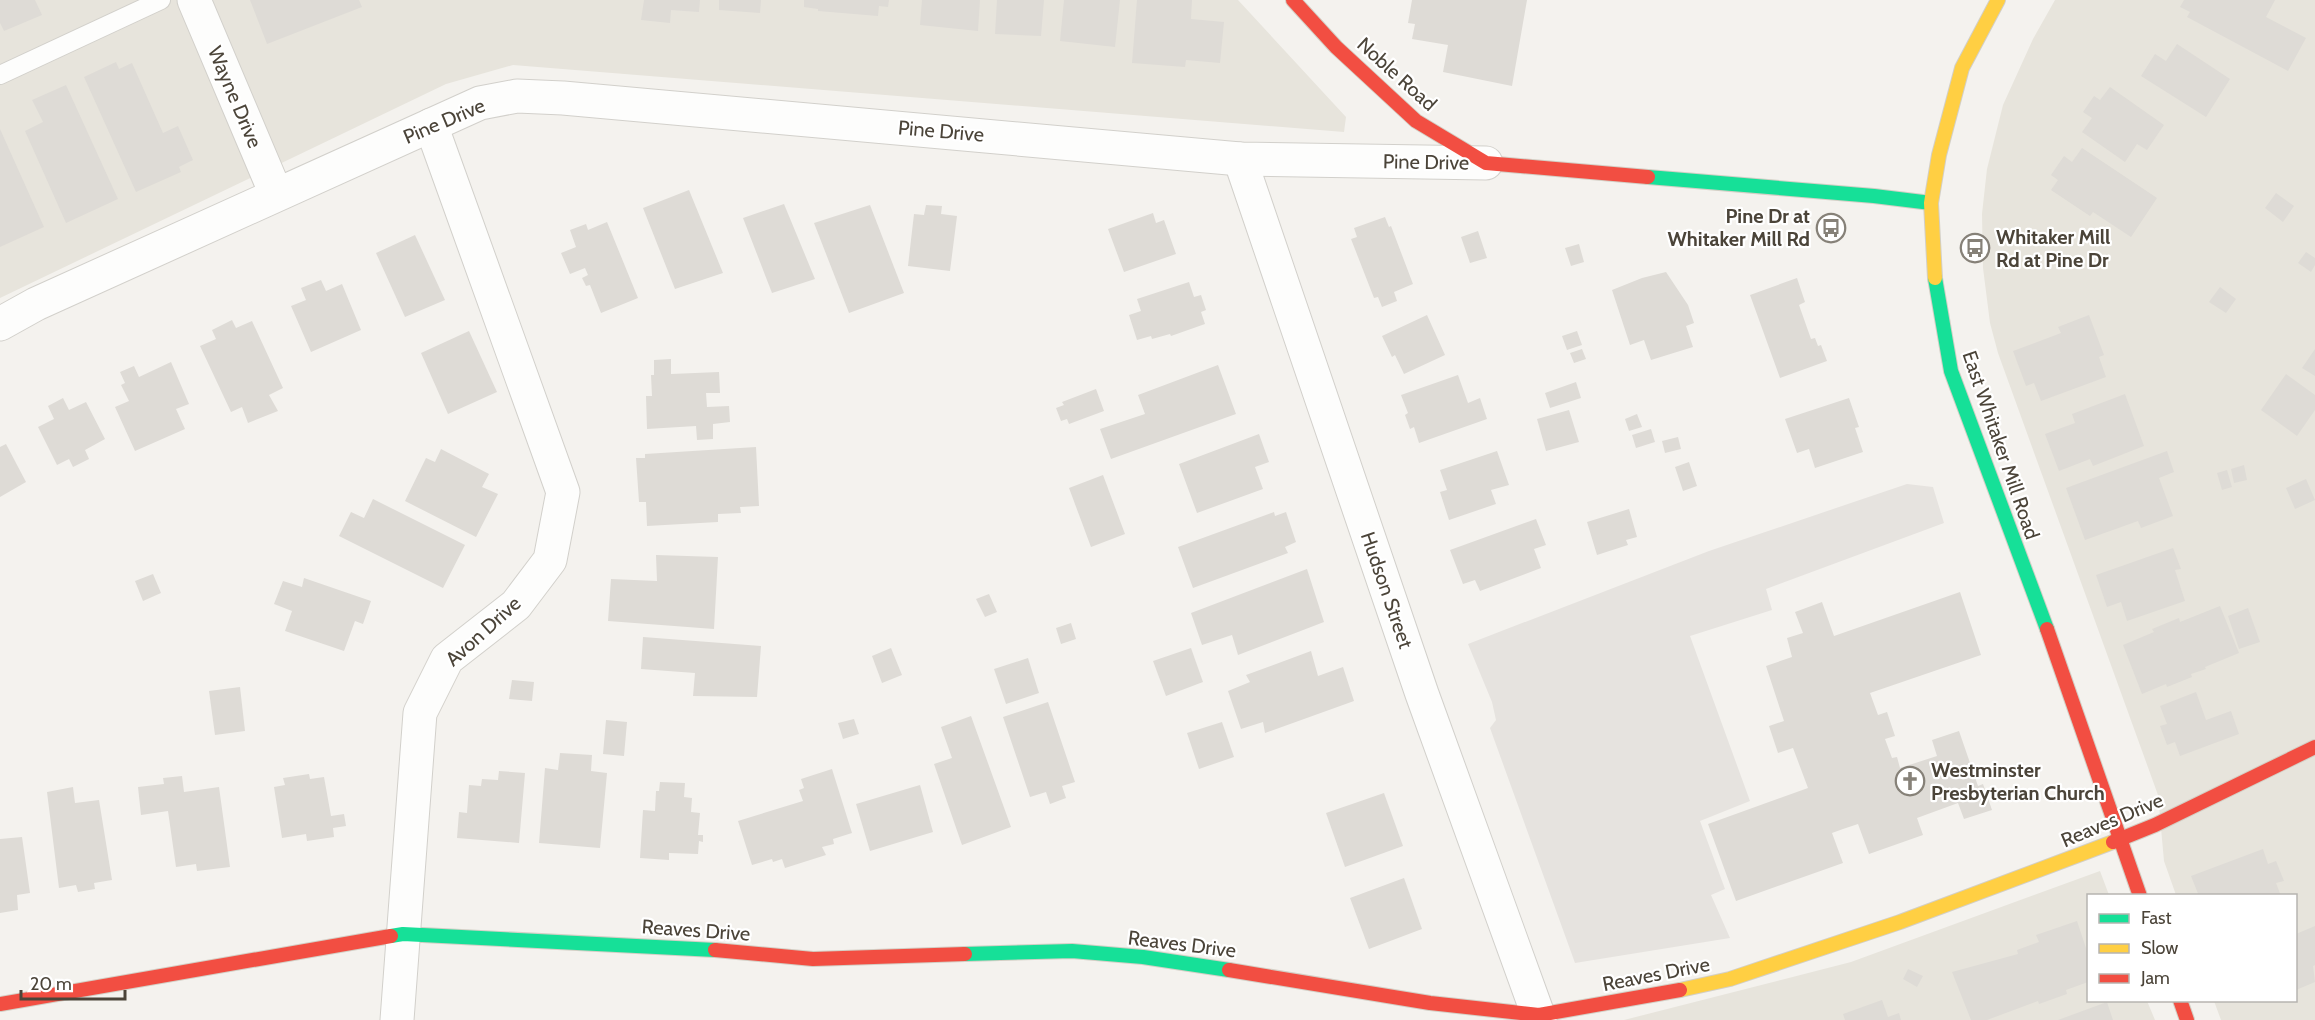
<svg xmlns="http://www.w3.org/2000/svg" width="2315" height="1020" font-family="Cabin,sans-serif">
<rect width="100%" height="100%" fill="#f4f2ee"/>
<g fill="#e7e4dc">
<path d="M0 0H1238L1346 117 1344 132 513 65 446 84 0 298Z"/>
<path d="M2055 0H2315V1020H2221L2214 1001 2296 1000V896L2176 895 2164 861 2158 795 1998 353 1990 323 1983 268 1982 214 1987 169 2003 105 2033 39Z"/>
<path d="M2100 871 2109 895 2088 896V1000L2147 1001 2155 1020H1624L1851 962Z"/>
</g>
<path fill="#e6e3df" d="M1907 484 1933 487 1944 523 1766 589 1772 610 1690 636 1750 801 1700 821 1725 889 1711 895 1730 938 1575 963 1490 728 1496 720 1492 702 1468 644 1709 551Z"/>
<g fill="#dedbd6">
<path d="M0 0H35L42 15 4 31 0 23Z"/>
<path d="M250 0H359L362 7 267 44Z"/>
<path d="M644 0H700L699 12 671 10 670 23 641 20Z"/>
<path d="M719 0H761L760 13 719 10Z"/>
<path d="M804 0H889L888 7 879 6 878 16 818 11V9L804 7Z"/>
<path d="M922 0H980L978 31 920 25Z"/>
<path d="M997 0H1044L1041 36 995 34Z"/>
<path d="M1064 0H1120L1115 47 1060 41Z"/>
<path d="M1137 0H1192L1191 19 1224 22 1220 63 1186 60 1185 67 1132 63Z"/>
<path d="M1412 0H1527L1512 86 1443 72 1448 45 1412 39 1415 24 1408 23Z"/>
<path d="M2184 0H2275L2266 17 2306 38 2288 71 2187 17 2190 12 2180 7Z"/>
<path d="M2177 44 2230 79 2206 117 2141 76 2155 54 2166 61Z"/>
<path d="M116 62 119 69 132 63 163 133 178 126 193 160 179 167 181 172 136 192 84 77Z"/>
<path d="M66 85 118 199 66 223 25 131 43 122 32 100Z"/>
<path d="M2110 87 2164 125 2147 150 2137 144 2125 162 2082 132 2092 118 2083 112 2094 96 2100 100Z"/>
<path d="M0 129 44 227 0 247Z"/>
<path d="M2082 148 2157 198 2131 237 2093 212 2090 216 2051 190 2058 180 2051 175 2064 156 2072 162Z"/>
<path d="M689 190 723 273 675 289 643 208Z"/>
<path d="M2276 193 2294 206 2283 222 2265 208Z"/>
<path d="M784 204 815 279 772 293 743 218Z"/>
<path d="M870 205 904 293 849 313 814 223Z"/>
<path d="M926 205 942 206 941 214 957 216 950 271 908 266 914 214 924 215Z"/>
<path d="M1153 213 1156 223 1164 220 1176 254 1124 272 1108 229Z"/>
<path d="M1385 217 1389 227 1391 226 1413 284 1394 292 1397 301 1382 307 1378 297 1374 298 1351 239 1357 237 1354 228Z"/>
<path d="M607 222 638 298 601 313 590 285 586 286 582 278 588 275 585 268 570 274 561 253 576 247 570 230 586 224 588 230Z"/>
<path d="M1478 231 1487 258 1470 263 1461 237Z"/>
<path d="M415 235 445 300 405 317 376 253Z"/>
<path d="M1579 244 1584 262 1571 266 1565 248Z"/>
<path d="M2306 252 2315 258V265L2311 272 2298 263Z"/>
<path d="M1666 272 1688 305 1694 323 1686 326 1693 347 1651 360 1644 340 1630 345 1612 290 1642 278Z"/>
<path d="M1797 278 1805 302 1799 305 1811 339 1815 338 1818 346 1821 345 1827 361 1780 378 1750 295Z"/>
<path d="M321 280 326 291 342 284 361 330 311 352 291 306 306 300 301 288Z"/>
<path d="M1189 282 1194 297 1201 295 1206 310 1201 312 1205 324 1171 336 1170 334 1152 339 1151 336 1137 340 1129 315 1141 311 1137 299Z"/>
<path d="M2220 287 2236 299 2226 313 2209 302Z"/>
<path d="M1427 315 1445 355 1404 374 1395 355 1392 357 1382 336Z"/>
<path d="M2089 315 2104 355 2099 357 2106 377 2041 401 2034 383 2026 386 2013 351 2061 333 2058 327Z"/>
<path d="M232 320 236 328 252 321 283 388 269 395 278 411 248 423 242 407 231 412 200 346 216 339 212 330Z"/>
<path d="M469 331 497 392 448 414 421 353Z"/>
<path d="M1577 331 1582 345 1567 350 1562 336Z"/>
<path d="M1582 349 1586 359 1574 363 1570 353Z"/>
<path d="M2315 349V376L2302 368Z"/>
<path d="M671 359V374L719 372 720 393H706L707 407 729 406 730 422 713 424V439L697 440 696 426 647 429 646 396H652L651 375H654V360Z"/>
<path d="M171 362 189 404 176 409 185 429 135 451 115 407 129 401 121 385 125 383 120 372 134 366 139 377Z"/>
<path d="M1218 365 1236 414 1111 459 1100 429 1145 414 1138 395Z"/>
<path d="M2286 374 2315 395V410L2297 436 2261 410Z"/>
<path d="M1458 375 1468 403 1480 398 1487 419 1419 443 1414 427 1410 429 1405 415 1408 413 1401 395Z"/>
<path d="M1576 382 1581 398 1550 408 1545 393Z"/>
<path d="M1096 389 1104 411 1069 424 1067 419 1061 421 1056 408 1064 405 1062 402Z"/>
<path d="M2125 394 2144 446 2093 466 2090 459 2059 471 2045 434 2075 423 2072 414Z"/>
<path d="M63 398 69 410 86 402 105 439 85 450 89 459 73 467 69 459 57 465 38 427 54 419 48 406Z"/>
<path d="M1849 398 1859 427 1855 428 1863 452 1815 468 1809 449 1797 453 1785 419Z"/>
<path d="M1569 410 1579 442 1546 451 1537 419Z"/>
<path d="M1637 414 1642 427 1629 431 1625 419Z"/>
<path d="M1651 429 1655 442 1636 448 1632 435Z"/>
<path d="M1259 434 1269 462 1255 467 1263 489 1197 513 1179 464Z"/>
<path d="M1678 437 1681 449 1665 453 1662 441Z"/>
<path d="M6 444 26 482 0 497V447Z"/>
<path d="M756 447 759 506 740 507 741 513 718 514V522L647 526 646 502H639L636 458H645V454Z"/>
<path d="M441 449 489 474 482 487 498 494 476 537 405 501 426 458 435 462Z"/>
<path d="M1497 451 1509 485 1491 490 1496 504 1449 520 1440 492 1447 490 1440 470Z"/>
<path d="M2167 451 2174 472 2159 478 2173 516 2141 528 2138 521 2085 540 2066 488Z"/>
<path d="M1689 462 1697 486 1683 491 1675 467Z"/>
<path d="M2244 465 2247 480 2234 483 2231 469Z"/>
<path d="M2227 470 2232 487 2222 490 2217 473Z"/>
<path d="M1103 475 1125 534 1091 547 1069 488Z"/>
<path d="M2306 479 2315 500 2295 509 2286 488Z"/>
<path d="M373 499 465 545 443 588 339 536 351 512 364 518Z"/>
<path d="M1629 509 1637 537 1626 540 1628 545 1597 555 1587 522Z"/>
<path d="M1274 512 1275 516 1286 512 1296 542 1285 547 1288 553 1193 588 1178 547Z"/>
<path d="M1536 519 1546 545 1534 549 1541 568 1480 591 1475 580 1463 584 1450 550Z"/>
<path d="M2173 548 2181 569 2175 570 2185 601 2127 621 2121 602 2107 607 2096 575Z"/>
<path d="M656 555 718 557 714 629 608 621 611 579 657 581Z"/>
<path d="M1307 569 1324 622 1238 655 1232 635 1202 645 1191 613Z"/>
<path d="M153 574 161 593 143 601 135 581Z"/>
<path d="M304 578 371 601 363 624 355 621 344 651 285 631 292 611 274 604 283 581 302 587Z"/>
<path d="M1960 592 1981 655 1870 693 1878 715 1887 712 1895 736 1885 739 1892 758 1897 757 1900 768 1937 756 1932 740 1959 731 1978 786 1983 784 1992 810 1964 819 1958 803 1917 818 1923 835 1869 854 1858 824 1843 829 1832 833 1843 863 1736 901 1708 824 1808 788 1793 748 1778 753 1769 726 1784 721 1766 666 1792 657 1787 638 1803 633 1795 612 1822 602 1834 636Z"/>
<path d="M989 594 997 612 985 617 976 599Z"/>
<path d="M2220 606 2239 653 2205 667 2206 669 2191 674 2192 677 2167 687 2166 684 2142 694 2123 645 2154 632 2152 629 2179 618 2180 622Z"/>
<path d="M2248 608 2260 642 2239 649 2228 616Z"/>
<path d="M1071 623 1076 639 1061 644 1056 628Z"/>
<path d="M643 637 761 646 757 697 693 696 695 673 641 669Z"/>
<path d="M891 648 902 675 882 683 872 656Z"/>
<path d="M1191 648 1203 682 1166 696 1153 661Z"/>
<path d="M1311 651 1318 676 1343 667 1354 701 1265 733 1263 722 1241 729 1228 691 1250 682 1246 675Z"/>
<path d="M1028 658 1039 693 1006 704 994 669Z"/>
<path d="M512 680 534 682 532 701 509 699Z"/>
<path d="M240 687 245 731 215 735 209 691Z"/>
<path d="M2196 692 2206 720 2231 711 2239 734 2180 756 2175 742 2167 745 2160 726 2167 724 2160 706Z"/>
<path d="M1048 702 1075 782 1062 786 1066 798 1050 804 1046 792 1030 797 1003 717Z"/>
<path d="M971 716 1011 827 962 845 934 764 952 758 941 727Z"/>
<path d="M854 719 859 734 843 739 838 723Z"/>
<path d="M606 720 627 722 624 756 603 754Z"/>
<path d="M1222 722 1234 757 1199 769 1187 733Z"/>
<path d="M560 753 592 755 591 771 607 773 600 848 539 843 545 768 558 770Z"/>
<path d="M832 769 852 833 833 839 834 844 822 847 826 855 785 868 782 859 773 862 772 859 752 865 738 821 803 801 799 790 804 788 801 779Z"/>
<path d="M499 771 525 773 519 843 457 838 459 812 467 813 469 785 481 786 482 779 498 780Z"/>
<path d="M309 774 310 779 324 777 331 816 344 814 346 826 333 828 334 837 307 841 306 834 282 838 274 787 285 785 283 778Z"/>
<path d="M182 776 184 792 219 787 230 867 197 871 196 864 176 867 168 811 141 815 138 787 164 784 163 778Z"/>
<path d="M660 782 685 783 684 797 692 798 691 812 700 813 698 835H703V842L699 841 698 854 669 853V860L640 858 643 810 655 811 656 791H659Z"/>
<path d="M920 785 933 832 870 851 856 804Z"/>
<path d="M73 787 75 803 99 800 112 880 94 883 95 889 78 892 76 885 59 888 47 792Z"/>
<path d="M1384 793 1403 846 1345 867 1326 813Z"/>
<path d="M22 837 30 893 17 895 18 910 0 913V839Z"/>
<path d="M2263 849 2268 864 2276 861 2284 881 2276 883 2281 896H2199L2191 876Z"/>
<path d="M1404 878 1422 929 1369 949 1350 898Z"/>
<path d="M2077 921 2088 954V982L2066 990 2067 994 2039 1004 2038 1001 1987 1020H1971L1952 972 2018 954 2017 950 2039 942 2036 935Z"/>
<path d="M2315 926V965L2313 966 2315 982 2296 990V934Z"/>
<path d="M1908 969 1923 976 1917 987 1903 979Z"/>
<path d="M1882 1000 1888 1017 1899 1013 1901 1020H1845L1843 1014Z"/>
<path d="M2107 1002 2113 1020H2058Z"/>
</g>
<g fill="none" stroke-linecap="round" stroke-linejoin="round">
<g stroke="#d2d0cb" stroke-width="20">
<path id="lane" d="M0 75 161 0"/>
</g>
<g stroke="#d2d0cb" stroke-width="35">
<g id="street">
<path d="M194 0 276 194"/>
<path d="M1240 159 1422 694 1540 1020"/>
<path d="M0 324 36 304 480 103 517 96 563 98 1240 159 1486 163"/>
<path d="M397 1020 420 713 447 659 516 605 550 560 563 492 431 125"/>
</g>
</g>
<g stroke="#d3cfc5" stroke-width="16">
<g id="fast">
<path d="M1648 177 1874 196 1931 203"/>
<path d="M1935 278 1951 371 2047 629"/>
<path d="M391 936 403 934 715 950"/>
<path d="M965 954 1072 951 1143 957 1229 970"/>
</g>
</g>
<g stroke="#d3cfc5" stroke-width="16">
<g id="slow">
<path d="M1935 278 1931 203 1939 155 1962 68 1998 0"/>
<path d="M1680 990 1730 979 1900 922 2113 842"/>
</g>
</g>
<g stroke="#d3cfc5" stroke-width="16">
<g id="jam">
<path d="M1293 0 1336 47 1416 121 1486 163 1648 177"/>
<path d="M2047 629 2140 896"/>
<path d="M2113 842 2155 825 2315 747"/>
<path d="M715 950 813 959 965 954"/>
<path d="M1229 970 1430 1003 1539 1015 1680 990"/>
<path d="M2180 1000 2187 1020"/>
<path d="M0 1004 391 936"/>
</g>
</g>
<use href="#lane" stroke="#fdfdfc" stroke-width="18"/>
<use href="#street" stroke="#fdfdfc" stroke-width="33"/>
<use href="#fast" stroke="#16e098" stroke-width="14"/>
<use href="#slow" stroke="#ffcf43" stroke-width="14"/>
<use href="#jam" stroke="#f24e42" stroke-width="14"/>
</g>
<defs>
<g id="bus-ring" transform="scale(1.5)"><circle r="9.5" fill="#fff" stroke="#868178" stroke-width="1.5"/><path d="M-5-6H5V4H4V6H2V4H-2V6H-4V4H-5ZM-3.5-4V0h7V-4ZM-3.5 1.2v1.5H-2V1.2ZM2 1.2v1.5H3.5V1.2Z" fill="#868178"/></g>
<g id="church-ring" transform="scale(1.5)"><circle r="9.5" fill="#fff" stroke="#868178" stroke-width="1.5"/><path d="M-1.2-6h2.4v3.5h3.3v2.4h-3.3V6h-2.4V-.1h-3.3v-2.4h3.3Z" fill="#868178"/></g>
</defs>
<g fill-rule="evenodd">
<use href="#bus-ring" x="1831" y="228"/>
<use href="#bus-ring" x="1975" y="248"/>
<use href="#church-ring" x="1910" y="781"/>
</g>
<g text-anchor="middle" stroke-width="4.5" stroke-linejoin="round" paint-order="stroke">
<g font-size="20" fill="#4b4439" stroke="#fff">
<text transform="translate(1397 74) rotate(42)" y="7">Noble Road</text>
<text transform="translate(235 97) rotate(67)" y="7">Wayne Drive</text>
<text transform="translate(444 121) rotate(-23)" y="7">Pine Drive</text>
<text transform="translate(941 131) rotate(5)" y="7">Pine Drive</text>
<text transform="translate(1426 162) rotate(1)" y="7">Pine Drive</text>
<text transform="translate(2001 445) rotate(71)" y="7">East Whitaker Mill Road</text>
<text transform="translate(1387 590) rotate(71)" y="7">Hudson Street</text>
<text transform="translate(483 631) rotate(-42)" y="7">Avon Drive</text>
<text transform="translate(2112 820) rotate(-23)" y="7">Reaves Drive</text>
<text transform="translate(696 930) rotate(4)" y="7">Reaves Drive</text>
<text transform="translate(1182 944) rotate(7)" y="7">Reaves Drive</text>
<text transform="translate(1656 974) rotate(-11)" y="7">Reaves Drive</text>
</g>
<g font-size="20" font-weight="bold" fill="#4b4439" stroke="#fff" text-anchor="start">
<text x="1810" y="223" text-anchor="end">Pine Dr at<tspan x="1810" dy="23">Whitaker Mill Rd</tspan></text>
<text x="1996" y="244">Whitaker Mill<tspan x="1996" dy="23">Rd at Pine Dr</tspan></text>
<text x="1931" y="777">Westminster<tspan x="1931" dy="23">Presbyterian Church</tspan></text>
</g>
</g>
<rect x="2087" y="894" width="210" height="108" fill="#ffffff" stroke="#b7b4b0" stroke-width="1.5"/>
<rect x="2099" y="914" width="30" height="9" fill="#16e098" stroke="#b7b4b0" stroke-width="1.5"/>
<text x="2141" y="924" font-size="18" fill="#4b4439">Fast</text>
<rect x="2099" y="944" width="30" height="9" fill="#ffcf43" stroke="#b7b4b0" stroke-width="1.5"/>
<text x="2141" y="954" font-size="18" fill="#4b4439">Slow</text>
<rect x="2099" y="974" width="30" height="9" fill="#f24e42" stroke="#b7b4b0" stroke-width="1.5"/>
<text x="2141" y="984" font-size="18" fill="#4b4439">Jam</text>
<path d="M21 990v9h104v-9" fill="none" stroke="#4b4439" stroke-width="3"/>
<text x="30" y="990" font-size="18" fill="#4b4439" stroke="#ffffff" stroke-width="4.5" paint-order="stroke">20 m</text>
</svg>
